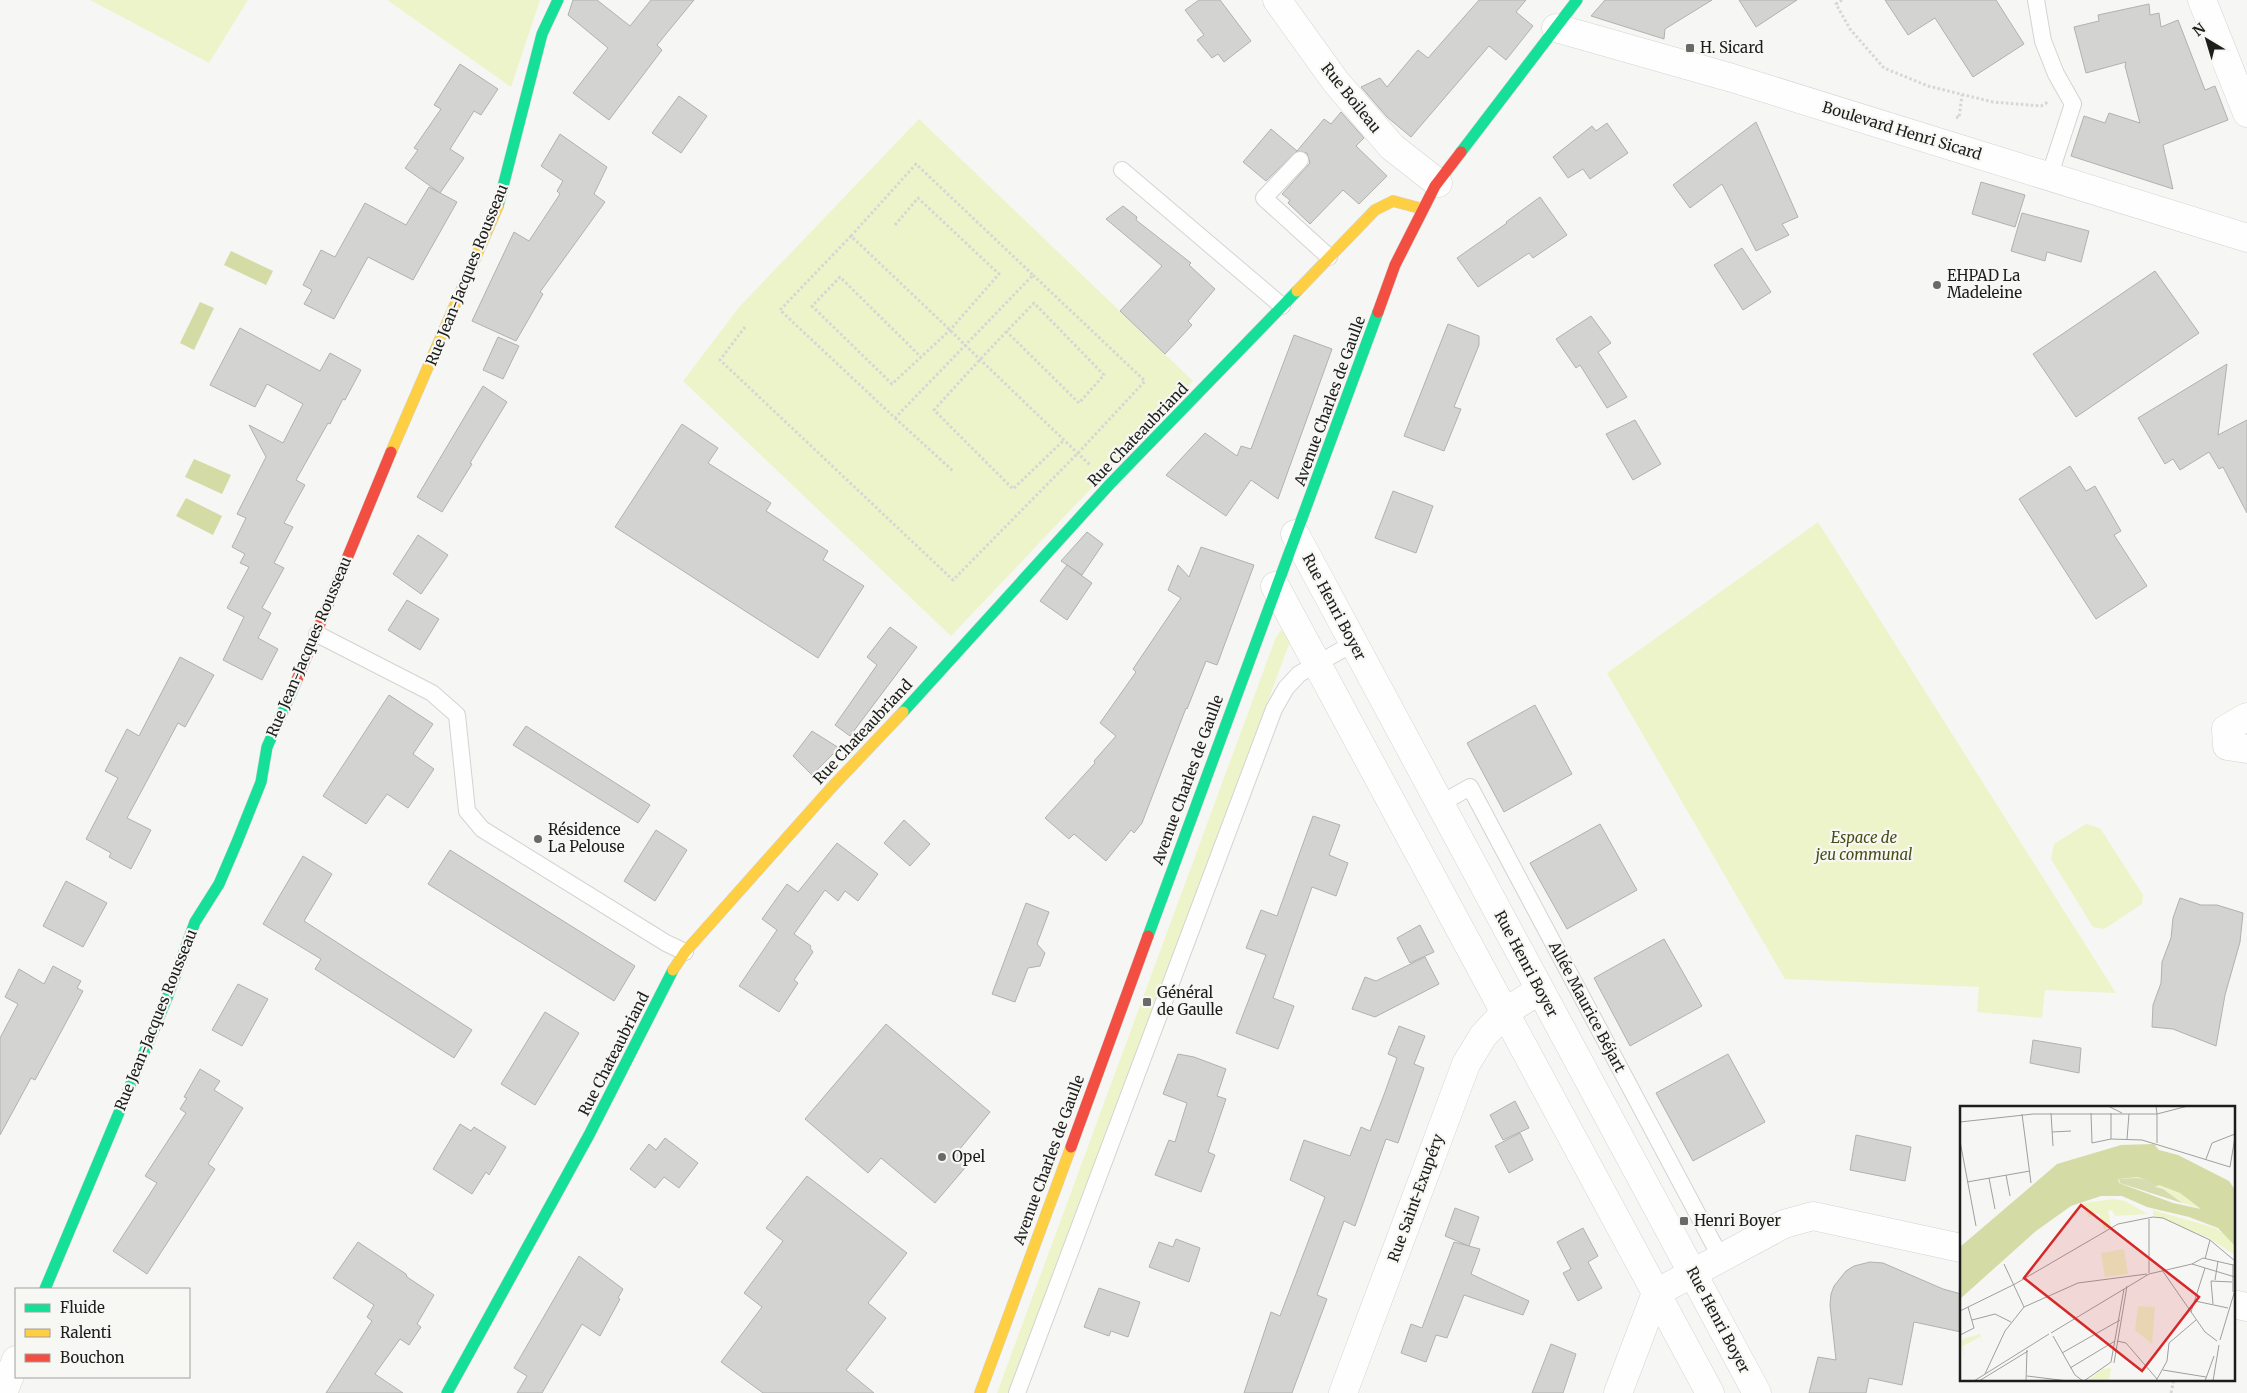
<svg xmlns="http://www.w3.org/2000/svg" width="2247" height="1393" font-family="Merriweather,serif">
<rect width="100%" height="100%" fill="#f6f6f5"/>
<g fill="#eef4ca">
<path d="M90 0H248L209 63Z"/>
<path d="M387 0H540L511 87Z"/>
<path d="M919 119 1193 381 951 636 683 381 740 306Z"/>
<path d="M1818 522 2116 993 2045 990 2042 1018 1977 1012 1979 987 1785 979 1607 673Z"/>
<path d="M1281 630 1291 639 1009 1393H997L1276 637Z"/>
<path d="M2086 824 2100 828 2143 895 2142 904 2104 929 2093 927 2051 859 2054 844Z"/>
</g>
<g fill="#d4dba4">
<path d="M231 251 273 271 266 285 224 265Z"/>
<path d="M200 302 214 308 194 350 180 343Z"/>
<path d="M194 459 231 475 222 494 185 477Z"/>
<path d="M186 498 222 516 213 535 176 516Z"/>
</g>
<g fill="#d3d4d2" stroke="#b1b1b0">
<path d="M573 0H597L630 26 651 0H694L657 45 662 50 609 120 573 93 608 48 568 15Z"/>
<path d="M1199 0H1220L1251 41 1224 62 1218 54 1212 58 1197 40 1204 35 1185 10Z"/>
<path d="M1479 0H1526L1516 12 1533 26 1506 60 1489 46 1411 137 1387 117 1361 87 1380 78 1387 87 1418 50 1428 58Z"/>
<path d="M1605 0H1712L1665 29 1664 39 1591 16Z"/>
<path d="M1739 0H1797L1756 27Z"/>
<path d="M1885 0H1996L2024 44 1973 77 1935 18 1908 35Z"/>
<path d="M2149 4 2150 15 2159 13 2161 27 2178 20 2205 90 2215 86 2228 120 2163 145 2173 189 2071 156 2084 116 2105 123 2109 113 2140 123 2125 66 2126 62 2086 73 2074 27 2099 21 2098 15Z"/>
<path d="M460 64 498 89 481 115 474 111 450 149 464 158 440 193 405 168 418 150 414 148 441 109 434 105Z"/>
<path d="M679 96 707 116 681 153 652 133Z"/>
<path d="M1341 112 1364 138 1356 146 1387 176 1359 204 1343 190 1310 224 1288 203 1290 200 1282 194 1310 163 1307 153 1297 151 1324 119 1331 124Z"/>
<path d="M1756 122 1798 217 1782 224 1789 235 1756 251 1722 184 1690 208 1673 185Z"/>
<path d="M1607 123 1628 153 1590 179 1583 169 1568 178 1553 157 1592 126 1596 131Z"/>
<path d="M1271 129 1297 151 1266 181 1243 162Z"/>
<path d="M560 134 607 167 594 194 605 202 540 292 543 294 516 341 472 321 514 232 529 241 560 194 557 191 563 181 541 166Z"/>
<path d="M1981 182 2025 195 2015 227 1972 214Z"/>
<path d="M429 187 457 202 413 280 368 257 334 319 304 304 312 290 303 285 321 250 335 257 365 203 406 225Z"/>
<path d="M1540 197 1567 235 1533 258 1529 253 1478 287 1457 258 1507 223 1506 222Z"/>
<path d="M1123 206 1137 217 1136 220 1191 263 1189 265 1215 289 1188 321 1192 325 1165 354 1120 311 1162 266 1106 219Z"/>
<path d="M2022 213 2089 231 2081 262 2047 252 2045 261 2011 251Z"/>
<path d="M1742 248 1771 292 1743 310 1714 265Z"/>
<path d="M2155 271 2199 333 2076 417 2033 354Z"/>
<path d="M1591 316 1611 343 1598 352 1627 397 1607 408 1580 365 1576 368 1556 339Z"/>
<path d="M1448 324 1479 336V345L1454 407 1461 409 1444 451 1404 436Z"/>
<path d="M240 328 320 371 330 353 361 370 345 400 343 399 330 424 328 423 296 480 305 485 284 523 293 527 274 563 284 568 262 608 271 613 258 638 278 649 262 680 223 660 244 617 227 608 249 567 240 563 245 554 232 547 246 518 237 514 266 457 249 425 283 443 303 404 267 384 255 407 210 385Z"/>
<path d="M1294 335 1332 349 1278 499 1251 480 1226 516 1166 475 1205 433 1237 456 1241 446 1251 449Z"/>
<path d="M498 337 519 346 503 379 483 370Z"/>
<path d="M2227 364 2218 435 2247 420V513L2223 467 2219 469 2209 452 2180 470 2173 459 2165 464 2138 418Z"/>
<path d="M483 386 507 402 470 463 472 464 442 512 417 497Z"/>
<path d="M1635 420 1661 464 1633 480 1606 434Z"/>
<path d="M682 424 718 448 708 463 771 503 766 511 828 551 823 560 864 586 818 658 615 527Z"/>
<path d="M2070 466 2086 491 2095 486 2121 531 2114 535 2147 586 2096 619 2019 499Z"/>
<path d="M1393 491 1433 506 1416 553 1375 538Z"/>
<path d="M1087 532 1103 544 1082 575 1061 561Z"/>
<path d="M418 535 448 555 421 594 393 574Z"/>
<path d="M1201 547 1254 565 1217 665 1206 661 1187 709 1186 708 1142 823 1134 833 1131 830 1106 861 1074 834 1069 839 1045 818 1095 763 1094 761 1116 736 1100 723 1136 672 1133 669 1181 598 1168 590 1178 565 1189 577Z"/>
<path d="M1067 565 1092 583 1067 620 1040 601Z"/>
<path d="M407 600 439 619 420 650 388 630Z"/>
<path d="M890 627 917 647 850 736 835 725 877 665 867 657Z"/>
<path d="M180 657 214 675 185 727 178 723 127 818 151 830 131 869 109 857 111 853 86 839 118 778 105 771 127 729 139 736Z"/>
<path d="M389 695 433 724 413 754 434 769 408 808 387 794 366 824 323 796Z"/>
<path d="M1535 705 1572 774 1504 812 1467 743Z"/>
<path d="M526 726 650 805 638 823 513 745Z"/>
<path d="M812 731 839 748 812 775 793 756Z"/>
<path d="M1313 816 1340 825 1329 855 1348 863 1336 896 1312 887 1273 998 1294 1006 1278 1049 1236 1033 1266 955 1246 948 1261 910 1277 916Z"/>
<path d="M904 820 930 844 910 866 884 843Z"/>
<path d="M1600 824 1637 890 1567 929 1530 863Z"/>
<path d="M656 830 687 850 655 901 624 881Z"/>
<path d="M837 843 878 874 858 901 845 891 838 901 825 890 794 934 811 946 810 948 813 952 794 980 798 983 779 1012 739 986 777 930 762 919 787 884 798 892Z"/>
<path d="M450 850 635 966 614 1001 428 884Z"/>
<path d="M303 856 332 874 304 921 472 1030 454 1058 315 969 321 959 263 924Z"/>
<path d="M66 881 107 903 83 947 43 926Z"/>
<path d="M2180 898 2201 905H2217L2243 913 2240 942 2225 995 2216 1046 2173 1029 2152 1027 2153 1005 2161 983 2162 962 2171 938 2173 918Z"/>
<path d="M1026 903 1049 912 1037 944 1045 953 1040 966 1028 968 1015 1002 992 994Z"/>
<path d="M1420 925 1434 952 1410 963 1397 938Z"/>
<path d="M1664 939 1702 1006 1630 1046 1594 978Z"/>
<path d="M1425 957 1439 984 1375 1017 1352 1009 1365 977 1376 981Z"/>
<path d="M53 966 81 981 77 988 83 991 35 1080 31 1078 0 1135V1038L18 1004 5 997 19 969 44 984Z"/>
<path d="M238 984 268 999 242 1046 212 1030Z"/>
<path d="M545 1012 579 1033 535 1105 501 1084Z"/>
<path d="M886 1024 990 1112 959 1150 966 1157 964 1169 935 1203 881 1158 868 1173 805 1119Z"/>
<path d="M1399 1026 1425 1036 1414 1064 1424 1068 1398 1143 1386 1139 1355 1226 1344 1221 1317 1295 1327 1299 1292 1393H1244L1271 1312 1280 1316 1325 1197 1290 1180 1304 1140 1350 1156 1361 1127 1370 1131 1385 1092 1397 1058 1388 1054Z"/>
<path d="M2033 1040 2081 1048 2079 1073 2030 1063Z"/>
<path d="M1178 1054 1194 1057 1226 1069 1217 1096 1226 1099 1208 1152 1215 1155 1201 1192 1155 1175 1169 1140 1175 1142 1187 1103 1163 1094Z"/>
<path d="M1728 1054 1765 1122 1693 1161 1656 1093Z"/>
<path d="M200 1069 220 1081 214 1090 243 1108 208 1164 215 1169 147 1274 113 1251 157 1183 145 1176 186 1113 180 1109 187 1098 184 1097Z"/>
<path d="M1515 1101 1529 1128 1503 1140 1490 1115Z"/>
<path d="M460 1124 471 1131 474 1127 506 1147 489 1175 486 1172 472 1194 433 1169Z"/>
<path d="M1520 1133 1533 1160 1509 1173 1495 1146Z"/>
<path d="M1856 1135 1911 1147 1905 1181 1850 1170Z"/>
<path d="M665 1138 698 1163 679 1188 664 1177 655 1188 630 1169 649 1144 656 1150Z"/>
<path d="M807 1176 907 1253 868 1303 886 1318 846 1370 874 1393H763L721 1362 762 1307 744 1293 783 1241 766 1228Z"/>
<path d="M1455 1208 1479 1217 1469 1246 1445 1236Z"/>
<path d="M1583 1228 1598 1256 1588 1262 1602 1288 1578 1301 1563 1273 1571 1269 1557 1242Z"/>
<path d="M1176 1239 1200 1248 1189 1282 1149 1267 1159 1242 1173 1247Z"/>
<path d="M358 1242 406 1274 407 1277 434 1295 417 1324 421 1327 409 1345 400 1339 375 1374 403 1393H326L372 1321 367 1317 374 1305 333 1278Z"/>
<path d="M1454 1242 1480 1249 1471 1274 1529 1301 1523 1315 1464 1295 1447 1338 1436 1335 1426 1362 1401 1353 1411 1324 1422 1328Z"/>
<path d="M579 1256 623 1289 618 1298 620 1299 600 1336 582 1324 542 1393H517L527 1376 514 1368Z"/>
<path d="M1870 1262 1883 1263 1943 1289 1961 1294V1332L1914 1322 1902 1385 1869 1378 1866 1393H1809L1818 1357 1836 1360 1830 1305 1831 1294 1834 1286 1846 1271 1854 1266Z"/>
<path d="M1099 1288 1140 1302 1128 1337 1111 1331 1109 1336 1084 1327Z"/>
<path d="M1551 1344 1576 1354 1563 1393H1532Z"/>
</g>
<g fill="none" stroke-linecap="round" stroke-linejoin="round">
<g stroke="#d3d4d2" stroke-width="18">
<g id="lane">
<path d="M2036 0 2043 41 2056 74 2073 104 2049 177"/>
<path d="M1300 160 1264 198 1329 257"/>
<path d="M1122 170 1282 306"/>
<path d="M317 634 432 693 457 715 467 811 482 829 666 943 685 952"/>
<path d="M1440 804 1470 787 1721 1258"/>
<path d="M1017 1393 1274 709 1286 688 1299 674 1354 643"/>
</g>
</g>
<g stroke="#d3d4d2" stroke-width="29">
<g id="street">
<path d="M1277 0 1336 82 1392 147 1438 183"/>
<path d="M2202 0 2247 113"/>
<path d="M1556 28 1732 78 2247 238"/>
<path d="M1295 534 1757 1393"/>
<path d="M1275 586 1710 1393"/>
<path d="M2247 717 2226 729 2227 746 2247 749"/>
<path d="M1656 1293 1784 1224 1813 1216 1961 1248"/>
<path d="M2233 1304 2247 1307"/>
<path d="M3 1393 16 1360"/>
<path d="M1343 1393 1466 1064 1483 1036 1505 1012 1540 990"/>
<path d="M1618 1393 1656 1293"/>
</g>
</g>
<g stroke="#d3d4d2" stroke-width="12">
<g id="fast">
<path d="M1461 152 1577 0"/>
<path d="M498 206 542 34 558 0"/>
<path d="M903 712 1110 484 1297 291"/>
<path d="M1148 936 1378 312"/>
<path d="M45 1289 167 998 195 922 219 884 237 842 261 782 267 747 296 682"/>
<path d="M447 1393 589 1135 673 970"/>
</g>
</g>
<g stroke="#d3d4d2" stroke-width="12">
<g id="slow">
<path d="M1297 291 1375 210 1393 201 1423 209"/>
<path d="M391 452 498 206"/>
<path d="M673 970 685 952 831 788 903 712"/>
<path d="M980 1393 1071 1147"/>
</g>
</g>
<g stroke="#d3d4d2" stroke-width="12">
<g id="jam">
<path d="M1378 312 1395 265 1435 186 1461 152"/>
<path d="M296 682 391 452"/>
<path d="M1071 1147 1148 936"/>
</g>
</g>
<g stroke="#d6d6d6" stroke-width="3" stroke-dasharray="2.5 2.5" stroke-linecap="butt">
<path d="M1842 0 1836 4 1850 29 1884 68 1928 86 1993 102 2041 106 2048 102"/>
<path d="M1956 117 1959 118 1962 95"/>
<path d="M895 225 918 198 999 274 950 330 892 384 812 306 840 277 921 357"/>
<path d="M851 236 916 164 1033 275 895 418 780 310 851 236 950 330 965 345 1090 465"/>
<path d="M745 327 720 360 953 580 1078 453 1145 381 1033 275"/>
<path d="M1006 331 1079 403 1104 375 1034 303C1000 338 967 373 934 410L1013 489 1064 440"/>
<path d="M895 418 953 471"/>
<path d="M2171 1393 2174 1379"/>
</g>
<use href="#lane" stroke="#fefefe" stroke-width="16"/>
<use href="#street" stroke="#fefefe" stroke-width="28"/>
<use href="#fast" stroke="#16e098" stroke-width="11"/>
<use href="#slow" stroke="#ffcf43" stroke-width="11"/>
<use href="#jam" stroke="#f24e42" stroke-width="11"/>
</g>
<g fill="#696968" stroke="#f7f7f4" stroke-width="2">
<rect x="1685" y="43" width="10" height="10" rx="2.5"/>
<circle cx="1937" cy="285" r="5"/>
<circle cx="538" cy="839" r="5"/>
<rect x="1142" y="997" width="10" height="10" rx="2.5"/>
<circle cx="942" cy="1157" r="5"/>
<rect x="1679" y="1216" width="10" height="10" rx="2.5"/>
</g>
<g text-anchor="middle" stroke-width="4.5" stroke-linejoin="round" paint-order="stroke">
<g font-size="15" fill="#1d1d1c" stroke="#f7f7f4" text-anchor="start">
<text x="1700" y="53">H. Sicard</text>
<text x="1947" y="281">EHPAD La<tspan x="1947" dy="17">Madeleine</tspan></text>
<text x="548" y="835">Résidence<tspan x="548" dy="17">La Pelouse</tspan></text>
<text x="1157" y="998">Général<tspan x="1157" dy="17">de Gaulle</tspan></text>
<text x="952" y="1162">Opel</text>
<text x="1694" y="1226">Henri Boyer</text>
</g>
<g font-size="15" fill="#1d1d1c" stroke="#f7f7f4">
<text transform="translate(1351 98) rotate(51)" y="5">Rue Boileau</text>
<text transform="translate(1902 131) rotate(17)" y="5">Boulevard Henri Sicard</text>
<text transform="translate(467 275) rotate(-68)" y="5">Rue Jean-Jacques Rousseau</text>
<text transform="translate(1330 401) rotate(-70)" y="5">Avenue Charles de Gaulle</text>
<text transform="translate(1138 435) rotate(-46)" y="5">Rue Chateaubriand</text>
<text transform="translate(1334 607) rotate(62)" y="5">Rue Henri Boyer</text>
<text transform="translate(309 647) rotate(-67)" y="5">Rue Jean-Jacques Rousseau</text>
<text transform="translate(863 732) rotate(-47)" y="5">Rue Chateaubriand</text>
<text transform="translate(1188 780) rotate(-70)" y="5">Avenue Charles de Gaulle</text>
<text transform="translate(1526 964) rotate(62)" y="5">Rue Henri Boyer</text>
<text transform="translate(1587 1007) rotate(62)" y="5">Allée Maurice Béjart</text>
<text transform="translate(156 1020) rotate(-68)" y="5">Rue Jean-Jacques Rousseau</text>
<text transform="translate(614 1054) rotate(-63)" y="5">Rue Chateaubriand</text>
<text transform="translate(1049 1160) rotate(-70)" y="5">Avenue Charles de Gaulle</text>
<text transform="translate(1416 1198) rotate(-70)" y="5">Rue Saint-Exupéry</text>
<text transform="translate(1718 1320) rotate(62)" y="5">Rue Henri Boyer</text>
</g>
<g font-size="15" font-style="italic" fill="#494e15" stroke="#f7f7f4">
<text x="1864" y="843">Espace de<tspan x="1864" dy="17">jeu communal</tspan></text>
</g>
</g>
<g transform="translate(1960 1106)">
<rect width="275" height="275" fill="#f6f6f5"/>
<path d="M178 71 220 87 242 103 159 77 158 73ZM154 93 165 95 188 108 155 110 152 104 148 105 151 119 144 124 139 107 129 111 123 97ZM193 104 255 122 269 131 275 141V149L249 132 193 109ZM164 143 168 168 145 171 141 147ZM178 200 195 201 192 238 175 224ZM20 228 23 237 20 231 3 240 5 252 0 234ZM151 262 149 275 129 274 142 263Z" fill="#eef4ca"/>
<path d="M178 72 201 78 195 81 203 83 222 97 160 77 159 73Z" fill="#d6dbb0"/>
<path d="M194 38 199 44 218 49 269 75 275 84V140L258 122 229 111 187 101 162 90H141L111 100 76 125 0 193V141L97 58 161 39ZM178 71 220 87 241 103 213 97 159 77 158 73Z" fill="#d4dba4" fill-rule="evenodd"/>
<path fill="none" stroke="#9f9f9e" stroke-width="1" d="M148 0 162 7M91 7 93 40M131 7 132 37 151 33 182 34 270 61M151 7V33M62 8 71 77M0 16 73 8H197L196 0M92 26 111 25M167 33 169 8M0 35 16 120M197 37V8L228 0M246 53 252 37 275 28M270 61 275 31M46 69 50 90M29 72 35 103M7 76 70 65M245 153 250 134M44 158 64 201M232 158 243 152 273 159M273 158V186M202 164 245 226 257 235M189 167V113M255 174 258 155M235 195 268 202M253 198 251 175 272 176M0 205 55 178 158 118 193 111 203 112 250 134 275 155M231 206 245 162M12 214 35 208 51 216M91 227 189 168 232 158 275 171M0 229 14 222 8 201M93 230 115 269 123 275M260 234 275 184M157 235 166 237 197 273M102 247 160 214M154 257 167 180M110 262 155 235M203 264 246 271M25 268 45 225 64 201 118 177 187 168M67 270 108 275M14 275 89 228M19 275 68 245M66 275 67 244M124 275 151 256 164 183M196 275 207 255 209 237 236 214M245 275 254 250M253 275 259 239"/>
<path fill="#d62828" fill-opacity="0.15" stroke="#d62828" stroke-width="2.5" d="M121 99 239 191 182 265 64 172Z"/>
<rect width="275" height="275" fill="none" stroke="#1d1d1c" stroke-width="2.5"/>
</g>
<rect x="15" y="1288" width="175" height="90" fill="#f7f7f4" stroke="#a0a09e"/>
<rect x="25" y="1304" width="25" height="8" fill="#16e098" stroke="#a0a09e"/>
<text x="60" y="1313" font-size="15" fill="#1d1d1c">Fluide</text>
<rect x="25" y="1329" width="25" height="8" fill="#ffcf43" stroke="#a0a09e"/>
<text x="60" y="1338" font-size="15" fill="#1d1d1c">Ralenti</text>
<rect x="25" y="1354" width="25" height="8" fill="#f24e42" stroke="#a0a09e"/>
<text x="60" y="1363" font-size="15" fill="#1d1d1c">Bouchon</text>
<g transform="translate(2207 40) rotate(322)" stroke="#f7f7f4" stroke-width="4" paint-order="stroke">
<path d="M0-4L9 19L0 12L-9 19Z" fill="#1d1d1c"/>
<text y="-8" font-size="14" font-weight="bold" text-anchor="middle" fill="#1d1d1c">N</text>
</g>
</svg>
